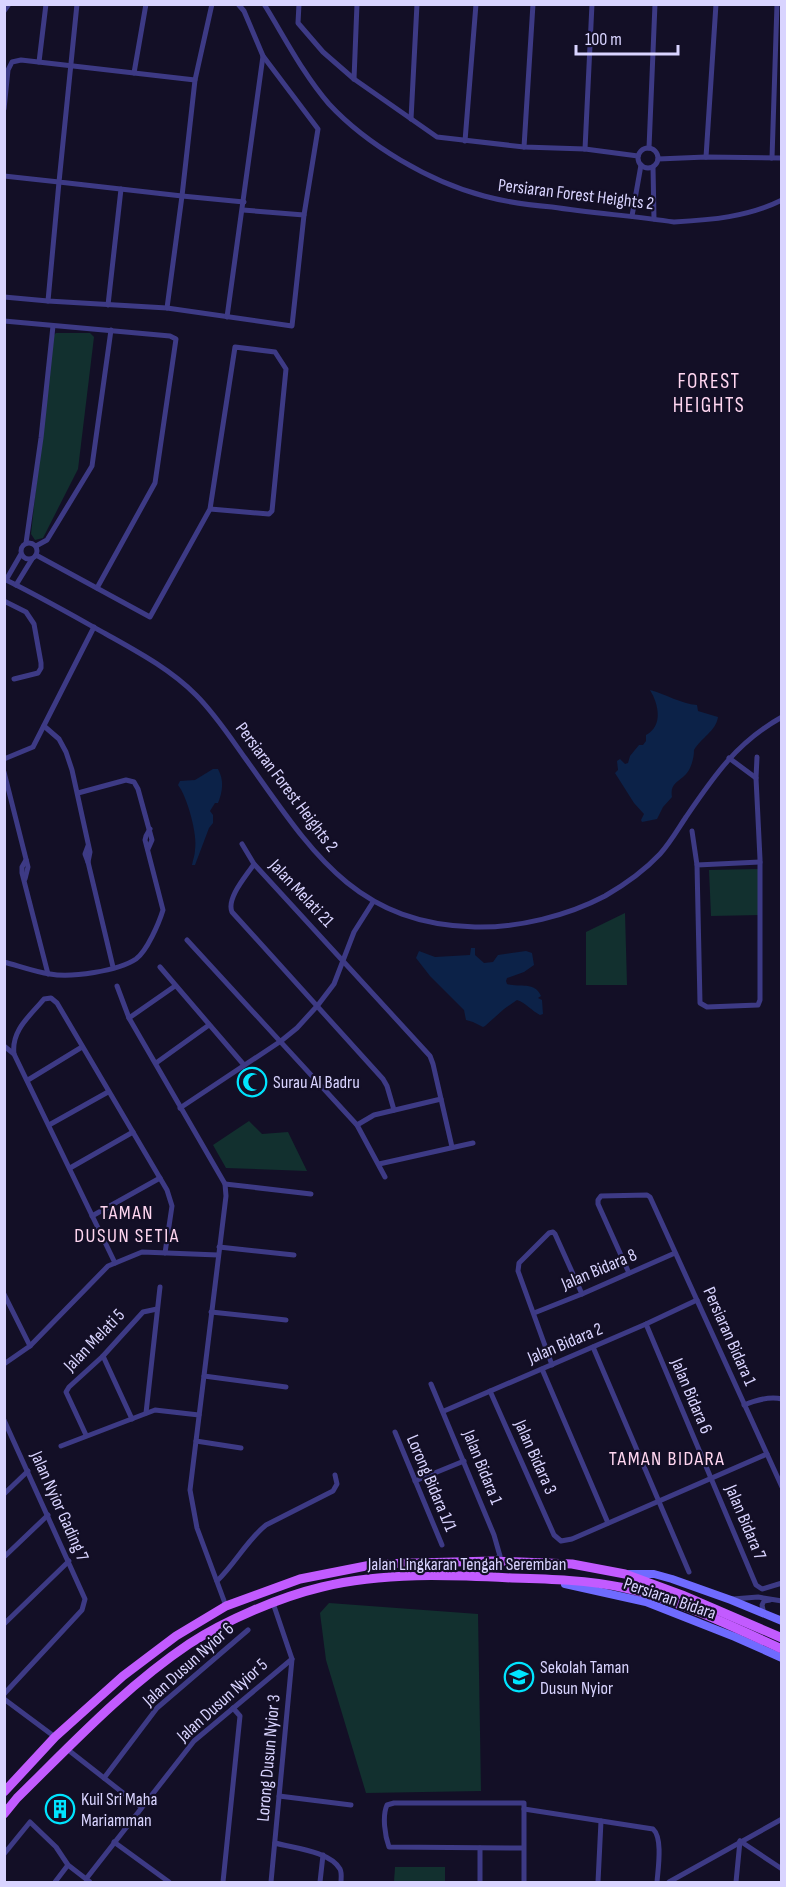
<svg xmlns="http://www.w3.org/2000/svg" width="786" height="1887" font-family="'Sofia Sans Condensed',sans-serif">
<rect width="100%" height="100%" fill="#130f26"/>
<g fill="#12302f">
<path d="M56 333H90L94 337 78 469 43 538 35 540 31 534 52 337Z"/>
<path d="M760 869V915L711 916 709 870Z"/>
<path d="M625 913 627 985H586V932Z"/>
<path d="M249 1121 262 1134 288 1132 307 1171 226 1168 213 1145Z"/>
<path d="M329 1603 478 1614 481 1791 366 1793 326 1660 320 1613Z"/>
<path d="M395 1867H445V1882H394Z"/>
</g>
<g fill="#0c2248">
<path d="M650 690C666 694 681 704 697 705L698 711 718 717C716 731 701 738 694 750 694 758 691 771 683 777 676 783 670 785 672 797L663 807 657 819 642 822 641 820 644 814 634 803 615 773 618 770 617 761 620 759 625 764 628 763 630 756 639 745H643L646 741V735C663 726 659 705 650 690Z"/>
<path d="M213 769H218C224 780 223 791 218 803H215L210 811 213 815V823L209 828 195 865H192C193 859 195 855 195 850 198 835 187 796 178 785L180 781 195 780Z"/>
<path d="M471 948H475V955L484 963 493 962 498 955 526 951 532 953 534 965 524 972 507 978 506 981 507 984C519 988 535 981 541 996L538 998 542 1000 543 1014 540 1015C532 1011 526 1003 517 1000L504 1009 485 1026 483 1027 473 1022 466 1020 464 1010 430 976 416 958 419 951 435 957 470 955Z"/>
</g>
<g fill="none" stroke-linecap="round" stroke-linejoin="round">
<g stroke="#3d3a85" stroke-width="5">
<path d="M77 4 59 182 182 196 195 80 212 4"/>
<path d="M264 4C285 38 303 74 329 104 367 145 430 182 484 196 506 202 529 205 552 207 592 213 633 216 674 222 711 220 748 217 782 200"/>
<path d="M299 4 298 23 323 52 354 79 437 137 524 147 585 149 638 156"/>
<path d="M4 11 9 4"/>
<path d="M39 62 46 4"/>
<path d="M134 73 146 4"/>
<path d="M354 79 357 4"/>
<path d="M4 109 8 70 12 62 21 60 195 80"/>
<path d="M411 119 417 4"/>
<path d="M465 141 476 4"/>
<path d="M524 147 533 4"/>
<path d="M649 148 655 4"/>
<circle cx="648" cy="158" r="10"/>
<path d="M585 149 592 4"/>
<path d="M706 157 716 4"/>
<path d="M772 158 777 4"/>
<path d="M658 159 706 157 782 158"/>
<path d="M653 167 654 219"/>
<path d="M4 176 59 182 48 301"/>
<path d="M243 210 304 215"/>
<path d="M632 216 641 165"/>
<path d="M4 297 48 301 167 308 292 326 304 215 318 129 263 56"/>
<path d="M108 305 121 189"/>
<path d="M167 308 182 196 244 202"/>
<path d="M227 317 263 56 244 11 238 4"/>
<path d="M4 321 170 336 176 339 155 483 97 588"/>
<circle cx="29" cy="551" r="8"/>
<path d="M26 543 41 438 53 326"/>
<path d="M36 546 47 540 92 466 111 330"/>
<path d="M36 555 150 617 210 509 235 347 275 352 286 369 272 511 269 514 210 509"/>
<path d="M4 579C39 596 72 615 106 634 138 652 170 669 196 695 215 714 230 737 245 758 309 847 352 924 475 927 518 928 567 916 605 896 624 885 645 870 660 854 670 843 678 829 686 817 714 776 737 742 782 717"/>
<path d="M6 580 21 554"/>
<path d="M16 585 32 559"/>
<path d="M4 601 26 612 34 624 41 663V668L38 673 14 679"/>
<path d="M44 726 59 739 66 752 72 770 90 852 88 862"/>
<path d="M729 758 756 778"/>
<path d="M4 759 33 747 94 627"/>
<path d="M4 772 28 867 25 879"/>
<path d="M78 793 126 780 134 782 138 789 152 840 148 849"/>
<path d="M692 831 697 865 700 1003 707 1007 758 1005 760 1000V859L756 778 757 757"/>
<path d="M242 844 254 864 430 1056 433 1064 452 1147"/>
<path d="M88 846 85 854 88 862 113 967"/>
<path d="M26 860 22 867V873L48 974"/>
<path d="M254 864C247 875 226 898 232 912L383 1079 387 1086 394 1110"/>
<path d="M697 865 760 862"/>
<path d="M187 940 357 1125 385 1177"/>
<path d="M4 962C19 966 35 972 50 974 71 978 118 971 136 959 147 951 159 923 163 910L145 840 146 836 150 829"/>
<path d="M160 967 244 1065"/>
<path d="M117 986 129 1018 225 1184 226 1196 190 1490 197 1528 226 1606"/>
<path d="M129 1018 175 986"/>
<path d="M4 1046 14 1054"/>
<path d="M156 1063 209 1025"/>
<path d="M28 1080 82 1047"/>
<path d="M180 1108 281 1041 297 1028 318 1005 334 984 354 932 373 902"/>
<path d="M49 1125 108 1092"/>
<path d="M357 1125 374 1115 441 1099"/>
<path d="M379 1164 473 1143"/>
<path d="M70 1168 133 1132"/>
<path d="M225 1184 311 1194"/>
<path d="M92 1216 160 1178"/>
<path d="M219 1247 294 1255"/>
<path d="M115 1263 14 1054C11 1030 30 1016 44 999L51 998 57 1003 167 1190 172 1206 165 1253"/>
<path d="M629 1273 598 1204V1200L601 1196 647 1195 650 1197 782 1487"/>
<path d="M4 1294 30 1346"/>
<path d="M211 1312 286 1320"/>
<path d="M534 1313 582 1294 675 1253"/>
<path d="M646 1324 756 1585 762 1589 782 1583"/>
<path d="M593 1347 689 1572"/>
<path d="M103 1356 132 1419"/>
<path d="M4 1364 30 1346 108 1266 142 1252 218 1255"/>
<path d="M552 1365 518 1271 519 1263 549 1233 553 1232 555 1234 582 1294"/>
<path d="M542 1369 608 1523"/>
<path d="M204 1376 286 1387"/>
<path d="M431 1384 494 1535 500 1556 494 1560"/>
<path d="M490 1391 554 1535 561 1541 572 1539 767 1454"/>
<path d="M744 1405C756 1400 769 1396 782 1399"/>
<path d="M444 1411 646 1324 697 1300"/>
<path d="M146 1413 160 1287"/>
<path d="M4 1420 85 1599 82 1610 4 1694"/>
<path d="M395 1432 442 1545"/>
<path d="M86 1435 66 1392 69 1387 103 1356 143 1312 157 1309"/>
<path d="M196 1441 241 1448"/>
<path d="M61 1446 155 1410 199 1415"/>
<path d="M415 1481 464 1461"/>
<path d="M4 1494 28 1471"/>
<path d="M4 1557 48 1515"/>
<path d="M217 1581C235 1564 247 1540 266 1525L333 1491 337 1484 335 1475"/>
<path d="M733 1599 758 1597 782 1601"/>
<path d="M764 1614 762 1605 764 1601 770 1600"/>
<path d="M4 1624 69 1561"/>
<path d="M4 1699 55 1737"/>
<path d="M67 1749 141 1807"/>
<path d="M104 1778 157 1708 248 1630"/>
<path d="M279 1796 351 1805"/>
<path d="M524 1809 653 1829C663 1838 658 1869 657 1882"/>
<path d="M740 1841 782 1869"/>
<path d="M114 1842 169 1882"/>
<path d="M275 1843C293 1848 330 1851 340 1869 342 1873 341 1878 341 1882"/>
<path d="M480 1848V1882"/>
<path d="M524 1848 389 1847C385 1836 382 1816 387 1805L394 1803H524V1882"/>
<path d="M4 1854 30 1822 56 1847 68 1865 90 1882"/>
<path d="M86 1879 194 1741 292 1659"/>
<path d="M55 1882 68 1865"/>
<path d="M223 1882 240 1716 233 1708"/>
<path d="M271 1882 292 1659 273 1603"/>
<path d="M320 1882 323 1855"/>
<path d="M598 1882 601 1821"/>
<path d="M669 1882 782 1819"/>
<path d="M736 1882 740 1841"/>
</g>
<g stroke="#6f6bff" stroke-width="8">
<path d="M629 1574H654L672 1579 731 1600 782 1621"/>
<path d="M565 1584 646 1602 735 1637 782 1658"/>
</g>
<g stroke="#c25bff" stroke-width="9">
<path d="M4 1792 55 1737 123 1676 176 1636 226 1606 300 1579 376 1564 493 1561 572 1564 625 1574 682 1595 782 1638"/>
<path d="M4 1814 17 1798C72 1744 125 1687 189 1644 226 1620 280 1597 322 1587 383 1572 450 1575 512 1578 550 1579 588 1580 625 1588 679 1600 731 1626 782 1649"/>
</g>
</g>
<defs>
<g id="mosque-ring" transform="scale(1.5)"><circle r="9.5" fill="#130f26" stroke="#00e5ff" stroke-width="1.5"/><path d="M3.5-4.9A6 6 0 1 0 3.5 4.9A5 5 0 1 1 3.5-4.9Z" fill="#00e5ff"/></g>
<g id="school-ring" transform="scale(1.5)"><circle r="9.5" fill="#130f26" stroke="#00e5ff" stroke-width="1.5"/><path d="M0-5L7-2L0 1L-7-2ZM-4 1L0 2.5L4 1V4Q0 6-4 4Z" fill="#00e5ff"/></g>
<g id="building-ring" transform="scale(1.5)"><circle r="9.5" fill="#130f26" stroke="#00e5ff" stroke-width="1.5"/><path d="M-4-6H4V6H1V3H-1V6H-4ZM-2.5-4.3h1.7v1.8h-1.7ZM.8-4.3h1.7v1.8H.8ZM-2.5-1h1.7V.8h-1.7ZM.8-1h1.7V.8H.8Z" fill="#00e5ff"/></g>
</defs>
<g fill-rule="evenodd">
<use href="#mosque-ring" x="252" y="1082"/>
<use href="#school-ring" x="519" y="1677"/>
<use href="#building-ring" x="60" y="1809"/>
</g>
<g text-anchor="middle" stroke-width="4.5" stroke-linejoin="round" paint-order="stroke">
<g font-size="18" fill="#d9d4ff" stroke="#130f26">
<text transform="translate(576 194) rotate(7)" y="6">Persiaran Forest Heights 2</text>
<text transform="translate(287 787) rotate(53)" y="6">Persiaran Forest Heights 2</text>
<text transform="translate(302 893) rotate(47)" y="6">Jalan Melati 21</text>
<text transform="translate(599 1269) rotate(-23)" y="6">Jalan Bidara 8</text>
<text transform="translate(730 1336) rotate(66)" y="6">Persiaran Bidara 1</text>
<text transform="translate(94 1340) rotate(-46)" y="6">Jalan Melati 5</text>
<text transform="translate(565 1343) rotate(-23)" y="6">Jalan Bidara 2</text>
<text transform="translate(692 1396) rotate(67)" y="6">Jalan Bidara 6</text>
<text transform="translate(536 1457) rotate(66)" y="6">Jalan Bidara 3</text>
<text transform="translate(483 1467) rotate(68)" y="6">Jalan Bidara 1</text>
<text transform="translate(432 1483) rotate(67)" y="6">Lorong Bidara 1/1</text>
<text transform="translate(60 1506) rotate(66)" y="6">Jalan Nyior Gading 7</text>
<text transform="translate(746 1522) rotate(67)" y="6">Jalan Bidara 7</text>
<text x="467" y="1570">Jalan Lingkaran Tengah Seremban</text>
<text transform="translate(670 1598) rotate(19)" y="6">Persiaran Bidara</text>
<text transform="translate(188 1664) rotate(-42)" y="6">Jalan Dusun Nyior 6</text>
<text transform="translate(222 1700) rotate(-42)" y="6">Jalan Dusun Nyior 5</text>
<text transform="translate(268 1758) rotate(-85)" y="6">Lorong Dusun Nyior 3</text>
</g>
<g font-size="18" fill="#d9d4ff" stroke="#130f26" text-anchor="start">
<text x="273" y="1088">Surau Al Badru</text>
<text x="540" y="1673">Sekolah Taman<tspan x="540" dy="21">Dusun Nyior</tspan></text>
<text x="81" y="1805">Kuil Sri Maha<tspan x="81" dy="21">Mariamman</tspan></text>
</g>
<g font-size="20" letter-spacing="1.5" fill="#ffd6f0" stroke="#130f26">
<text x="127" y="1219">TAMAN<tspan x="127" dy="23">DUSUN SETIA</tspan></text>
<text x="667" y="1465">TAMAN BIDARA</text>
</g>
<g font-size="21" letter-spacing="1.5" fill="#ffd6f0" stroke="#130f26">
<text x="709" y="388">FOREST<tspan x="709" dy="24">HEIGHTS</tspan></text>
</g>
</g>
<rect width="786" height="1887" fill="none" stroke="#d9d4ff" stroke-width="12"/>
<path d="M576 45v9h102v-9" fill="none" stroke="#d9d4ff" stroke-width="3"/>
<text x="585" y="45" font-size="18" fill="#d9d4ff" stroke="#130f26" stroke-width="4.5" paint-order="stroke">100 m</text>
</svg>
